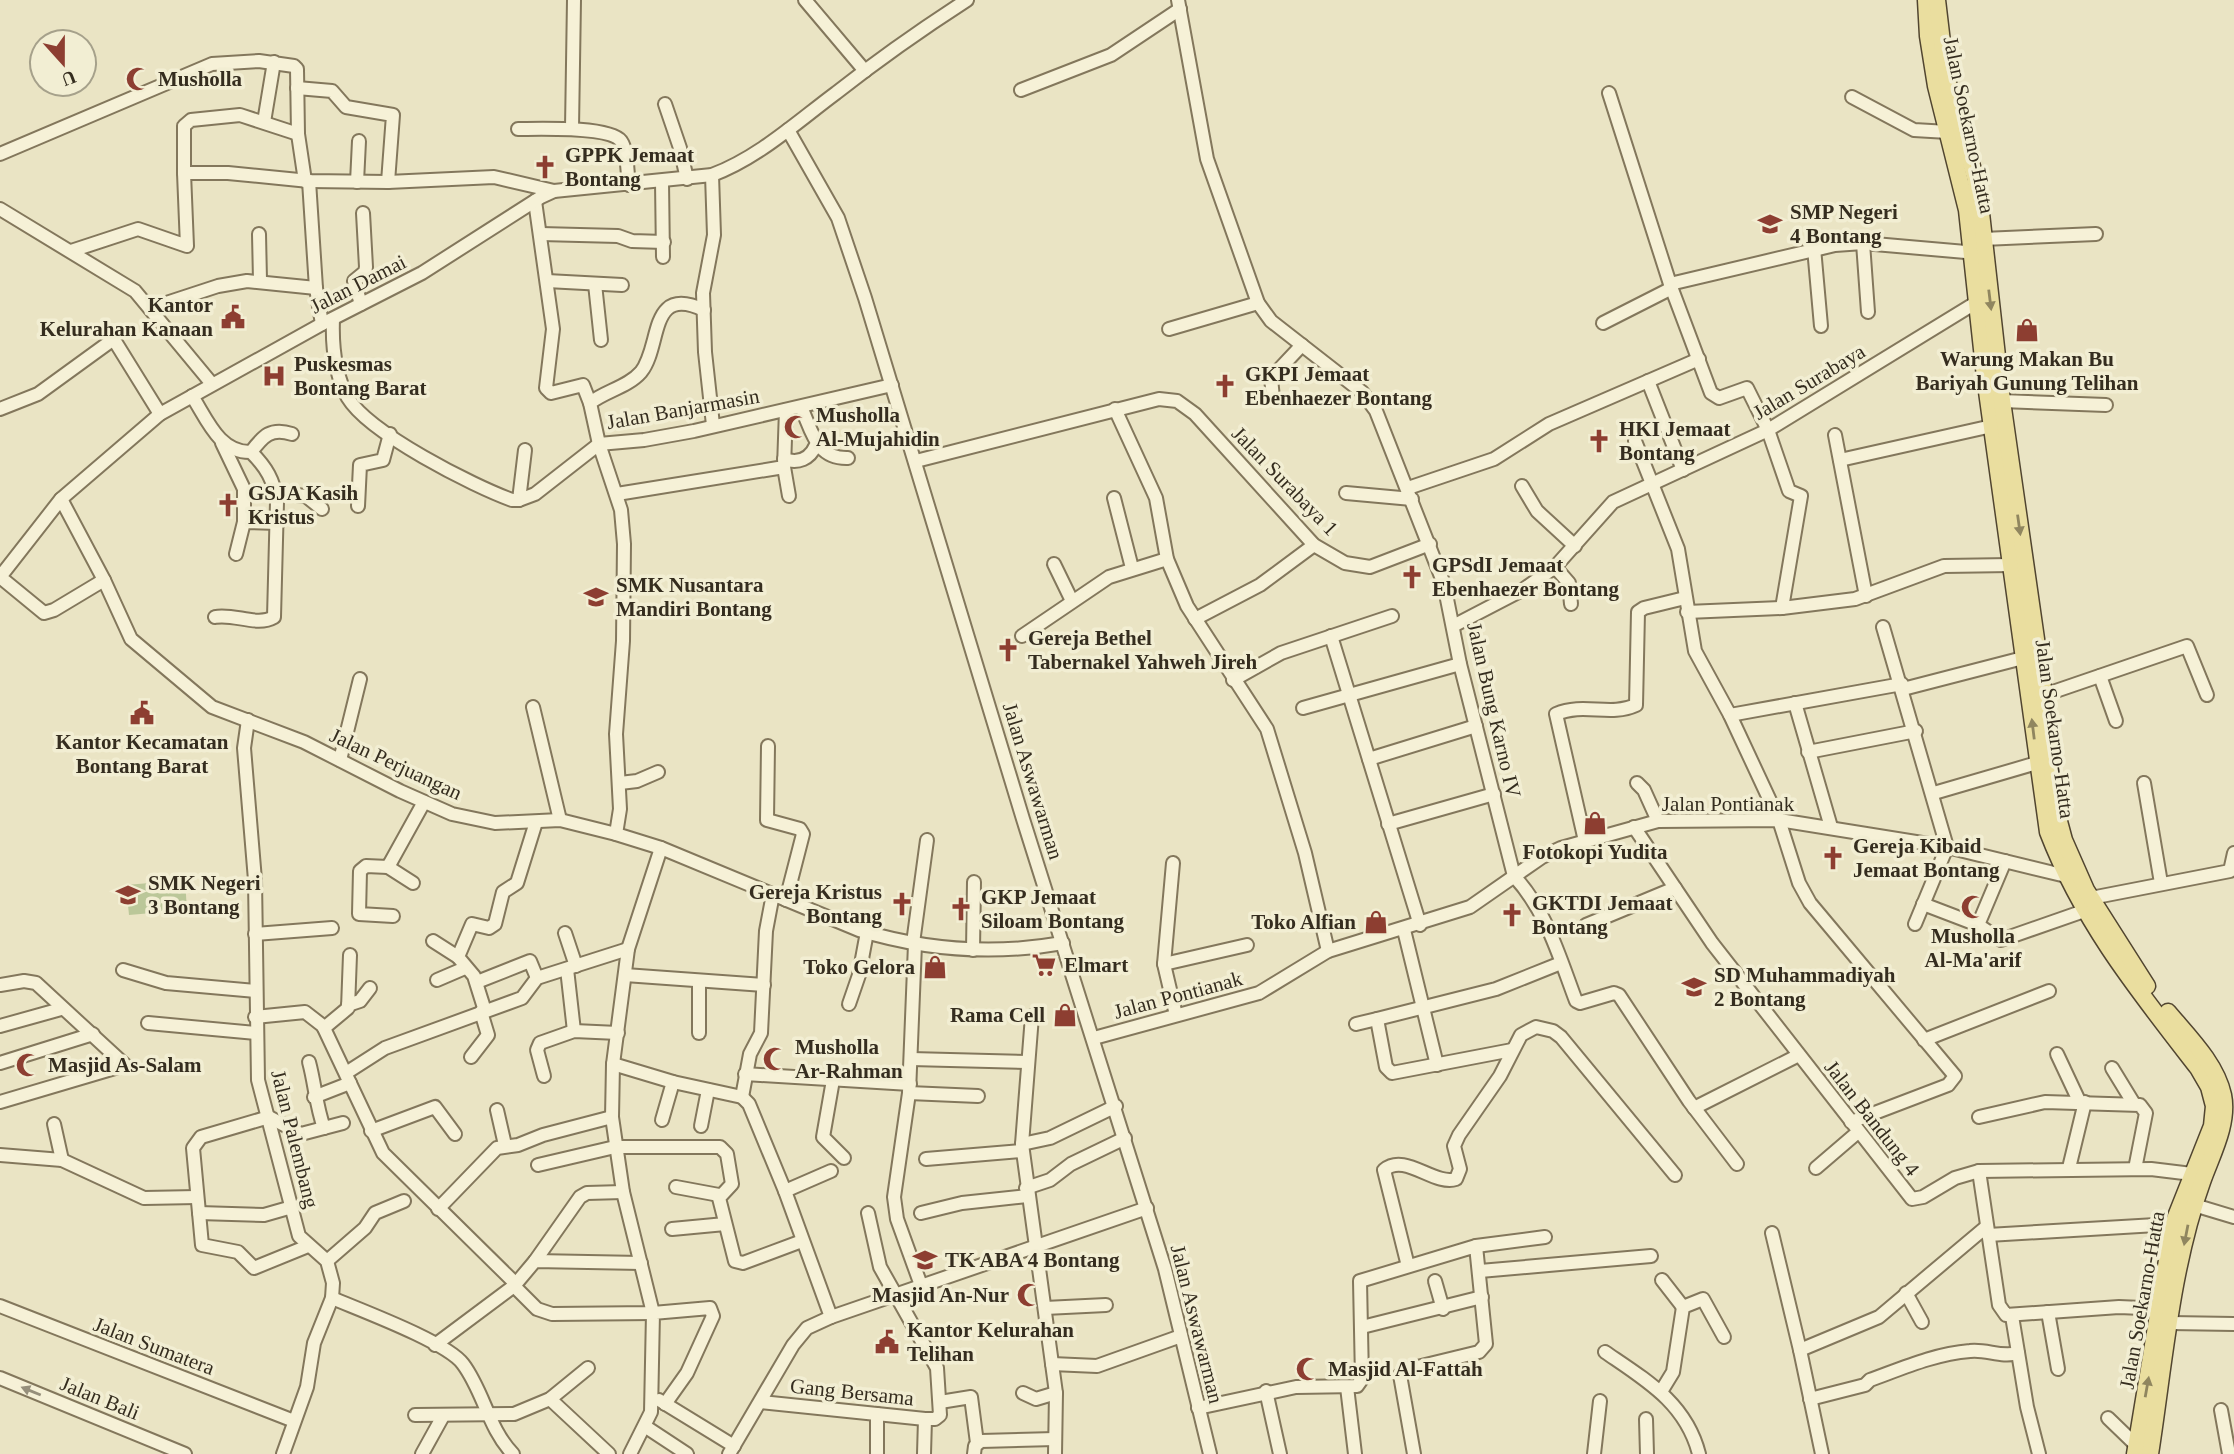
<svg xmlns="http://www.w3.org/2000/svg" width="2234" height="1454" font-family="Georgia,serif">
<rect width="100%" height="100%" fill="#eae4c4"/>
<path fill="#bbc799" d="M185 880 187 910 129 915 126 885Z"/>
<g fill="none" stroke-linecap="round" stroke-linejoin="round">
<g stroke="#83775c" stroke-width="16">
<g id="minor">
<path d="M805 0 865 71"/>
<path d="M1178 0 1207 159 1258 303 1271 321 1362 392 1376 411 1444 584 1460 664 1514 876C1547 912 1559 956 1576 1001L1580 1003 1614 993 1619 995 1689 1101 1737 1164"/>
<path d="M297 88 332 91 346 107 393 115 388 182"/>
<path d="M1021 90 1111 55 1180 9"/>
<path d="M1609 93 1670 284"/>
<path d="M1852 97 1914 130 1948 132"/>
<path d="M665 104 680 148 687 179"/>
<path d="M264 122 274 62"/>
<path d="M572 128 574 0"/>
<path d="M518 129C537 129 609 126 621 141 628 151 627 173 629 185"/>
<path d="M788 130 838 218 865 298 1023 819 1165 1269 1210 1454"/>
<path d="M298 134 240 115 191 120 184 126V173H228L309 181 388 182 494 177 554 191"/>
<path d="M0 154 212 64 259 61 294 66 297 69 298 134 305 181"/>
<path d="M712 175 714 235 703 293 705 352 713 425"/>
<path d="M309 181 316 288 322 324"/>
<path d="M357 182 359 141"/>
<path d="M662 182 663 257"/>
<path d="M535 201 553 329 546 388 551 393 583 385 590 403"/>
<path d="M0 209 135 291 212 384"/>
<path d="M259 234 260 280"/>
<path d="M541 234 618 236 632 241 664 242"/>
<path d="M1983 239 2096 234"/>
<path d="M1863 243 1868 312"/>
<path d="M1814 248 1821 326"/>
<path d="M71 251 138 229 187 246 184 173"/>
<path d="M547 281 622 285"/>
<path d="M595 284 601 340"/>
<path d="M361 304 354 281 365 272 366 267 363 213"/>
<path d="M151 308 218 286 247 281 316 288"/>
<path d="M333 319C332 345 335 375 348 398 369 433 473 486 512 500H519L535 494 599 444 644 440 694 431 892 385"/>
<path d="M1603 323 1672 288"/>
<path d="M1169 329 1258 303"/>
<path d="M1648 381 1683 470"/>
<path d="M192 396C207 419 219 453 251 452 266 467 274 480 277 502L274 617C257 627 234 613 215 617"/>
<path d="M1273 398 1271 378 1302 345"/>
<path d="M2002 401 2106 405"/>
<path d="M801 407C812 431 816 459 848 458"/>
<path d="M0 409 38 394 111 341 116 343 160 414"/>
<path d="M1115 409 1156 498 1167 559 1187 606 1267 729 1305 853 1328 951"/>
<path d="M1835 435 1866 596"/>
<path d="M1635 441 1678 549 1695 651 1730 715 1779 820 1799 883 1810 903 1955 1076 1948 1085 1851 1122"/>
<path d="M222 443 244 489V522"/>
<path d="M251 452C263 436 271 427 292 434"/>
<path d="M784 459C798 464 810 459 816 445"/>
<path d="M1840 460 1992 426"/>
<path d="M916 461 1159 399 1177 401 1195 414 1314 545 1345 563 1370 567 1430 544"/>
<path d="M784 467 789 496"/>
<path d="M1522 486 1537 511 1575 546"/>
<path d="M1408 488 1494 459 1549 424 1699 359"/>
<path d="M276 493 306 496 322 509"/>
<path d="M1346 493 1412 499"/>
<path d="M617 494 784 467 786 410"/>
<path d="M1114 498 1132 568"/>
<path d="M61 499 104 580 131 639 212 707 304 742 400 791 452 814 495 823 560 820 616 834 661 848 859 930C925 950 995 955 1063 943"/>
<path d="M519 500 525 450"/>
<path d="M358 506 360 465 383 460 390 434"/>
<path d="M236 554 244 522 278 523"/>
<path d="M1054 564 1072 601"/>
<path d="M1555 567 1569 583 1571 604"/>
<path d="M104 580 54 610 44 613 0 577 61 499 160 414 322 324 422 273 541 197 554 191 712 175C758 158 797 122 836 93 878 60 922 29 967 0"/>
<path d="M1782 608 1801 496 1789 491 1768 430 1747 388 1719 398 1711 393 1670 284 1835 245 1863 243 1977 253"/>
<path d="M1687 612 1782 608 1855 599 1944 566 2011 565"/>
<path d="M1195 619 1260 585 1314 545"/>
<path d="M1453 626 1524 589 1555 567 1613 502 1768 430 1977 302"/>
<path d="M1883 627 1947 847 1915 924"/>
<path d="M1022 636 1109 577 1167 559"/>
<path d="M1331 636 1420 925"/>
<path d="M2100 676 2116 721"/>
<path d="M1233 680 1281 653 1392 616"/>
<path d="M1903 689 2023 658"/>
<path d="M2044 695 2187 646 2207 695"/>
<path d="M1795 703 1831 827"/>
<path d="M533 707 560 820"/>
<path d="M1303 708 1460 664"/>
<path d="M1730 715 1902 684"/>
<path d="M248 720 244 748 255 880 258 1080 299 1236 327 1261 333 1283 332 1298 314 1343 307 1387 283 1454"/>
<path d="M768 746 767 820 800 829 803 834 786 900"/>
<path d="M1808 752 1916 731"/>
<path d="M1369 759 1476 726"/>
<path d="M340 760 360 679"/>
<path d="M620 783 637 781 658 772"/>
<path d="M1637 783 1644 790 1658 821"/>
<path d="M2144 783 2161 883"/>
<path d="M1934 793 2037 763"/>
<path d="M1388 824 1494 794"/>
<path d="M1634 827 1712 943 1912 1199 1923 1197 1955 1178 1979 1171 2151 1169 2192 1174"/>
<path d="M616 834 620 809 616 734 623 641 624 544 621 510 599 444 590 403C605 391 628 387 641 372 662 346 648 284 704 310"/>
<path d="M1585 841 1556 714C1584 702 1610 717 1636 705L1638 612 1644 608 1685 598"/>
<path d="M1173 863 1164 964 1176 1015"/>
<path d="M388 867 413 883"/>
<path d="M2091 898 2230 871 2234 853"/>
<path d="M1923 904 1978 925 2001 940 2084 911"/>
<path d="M393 916 359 914 360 871 366 866 388 867 424 802"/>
<path d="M1586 925 1675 888"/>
<path d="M1978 925 2005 861"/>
<path d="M1404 930 1437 1065"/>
<path d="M565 933 576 966"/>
<path d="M255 934 332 928"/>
<path d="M433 941 458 957"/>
<path d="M913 943 927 840"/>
<path d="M915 944 909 1093 894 1197 897 1219 922 1288"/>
<path d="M973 950 974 882"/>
<path d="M1164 964 1247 945"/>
<path d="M567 969 574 1031"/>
<path d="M123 970 166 983 256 991"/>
<path d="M625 975 764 985"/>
<path d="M437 980 465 968"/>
<path d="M699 981V1033"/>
<path d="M477 982 530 961 537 978"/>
<path d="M0 985 24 981 36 983 125 1065 0 1102"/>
<path d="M849 1004 859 975 867 932"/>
<path d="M348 1005 360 1001 370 988"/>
<path d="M485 1011 474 976 458 957 472 924 489 928 495 924 503 892 517 883 536 822"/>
<path d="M1032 1016 1022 1144 1056 1393 1055 1454"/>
<path d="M255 1017 305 1012 323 1026 383 1153 516 1284"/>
<path d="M148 1023 256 1033"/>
<path d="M1356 1024 1377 1019"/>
<path d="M0 1026 61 1009"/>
<path d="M324 1028 348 1008 350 955"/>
<path d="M1094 1038 1259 993 1328 951 1470 907 1542 857 1561 848 1658 821 1779 820 1947 847 2066 876"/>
<path d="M1924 1040 2049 991"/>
<path d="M1512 1050 1392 1073 1386 1067 1377 1019 1496 989 1561 963"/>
<path d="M2057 1054 2080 1103"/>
<path d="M471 1057 488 1035 481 1012"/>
<path d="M911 1059 1027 1062"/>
<path d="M309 1062C315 1084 316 1106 324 1128"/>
<path d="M0 1063 93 1034"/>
<path d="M613 1064 673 1082 742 1097 749 1104 785 1191 831 1317"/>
<path d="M2112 1068 2134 1104"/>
<path d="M346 1073 385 1048 522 998 537 978 628 949"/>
<path d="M745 1074 910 1084"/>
<path d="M544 1076 537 1050 540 1043 574 1031 618 1033"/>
<path d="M833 1080 823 1137 844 1158"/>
<path d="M909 1093 978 1096"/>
<path d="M314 1097 350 1083"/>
<path d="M742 1097 750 1054 761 1033 766 931 773 894"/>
<path d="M1694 1108 1799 1055"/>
<path d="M497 1110 505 1145"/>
<path d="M1979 1117 2045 1102 2140 1105 2146 1113 2135 1169"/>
<path d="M662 1120 673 1082"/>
<path d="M54 1124 62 1160"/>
<path d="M701 1126 708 1090"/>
<path d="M371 1131 435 1107 455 1134"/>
<path d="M1022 1144 1050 1138 1116 1106"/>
<path d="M0 1155 62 1160 144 1198 197 1197"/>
<path d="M926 1159 1022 1151"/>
<path d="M538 1165 615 1147H720L727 1154 732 1184 719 1198 735 1261 743 1263 802 1241"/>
<path d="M1816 1168 1858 1132"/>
<path d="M2069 1168 2085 1102"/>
<path d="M1979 1171 1999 1305 2006 1315 2119 1307 2165 1309"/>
<path d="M676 1187 719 1195"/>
<path d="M1026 1188 1050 1180 1071 1164 1125 1138"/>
<path d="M785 1191 831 1171"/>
<path d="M2194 1205 2234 1217"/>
<path d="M438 1209 497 1148 518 1145 543 1135 612 1117"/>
<path d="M199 1213 264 1215 292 1207"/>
<path d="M921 1213 962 1203 1027 1196"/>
<path d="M672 1229 725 1224"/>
<path d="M1772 1233 1800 1350"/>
<path d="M1988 1235 2173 1224"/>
<path d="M308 1246 254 1268 238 1252 202 1245 193 1148 201 1137 269 1117 301 1134 343 1123"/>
<path d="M1476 1246 1545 1237"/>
<path d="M327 1261 365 1228 375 1213 404 1201"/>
<path d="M535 1261 580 1197 587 1193 623 1192"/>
<path d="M1408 1266 1384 1170C1405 1152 1434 1186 1456 1179L1460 1169 1454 1146 1459 1135 1500 1076 1521 1035 1536 1027 1553 1031 1561 1037 1675 1175"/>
<path d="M1480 1271 1651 1256"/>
<path d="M1662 1280 1683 1307"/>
<path d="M1435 1281 1443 1309"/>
<path d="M514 1286 537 1309 552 1314 653 1313 623 1192 612 1117 613 1064 628 949 661 848"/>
<path d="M1906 1293 1922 1322"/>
<path d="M332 1298C360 1310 447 1342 463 1364 484 1392 488 1428 513 1454"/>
<path d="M0 1306 294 1421"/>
<path d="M1045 1308 1106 1305"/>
<path d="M2048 1312 2058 1369"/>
<path d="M2012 1316 2027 1407 2039 1454"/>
<path d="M2170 1323 2234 1324"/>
<path d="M1362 1327 1482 1297"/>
<path d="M435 1345 514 1286 535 1261 641 1263"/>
<path d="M1605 1352C1646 1380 1686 1403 1699 1454"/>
<path d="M1052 1364 1097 1366 1181 1336"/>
<path d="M0 1378 185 1454"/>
<path d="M1347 1387 1355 1454"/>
<path d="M1662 1390 1673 1372 1683 1307 1703 1299 1724 1337"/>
<path d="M1266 1391 1280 1454"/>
<path d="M1023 1393 1036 1399 1056 1393"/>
<path d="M550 1399 609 1454"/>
<path d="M1810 1399 1865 1385 1870 1380C1903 1368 1934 1354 1970 1351 1987 1349 2001 1358 2018 1353"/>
<path d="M659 1400 734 1446"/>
<path d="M761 1402 925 1419H935L940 1415 937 1368 880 1267 868 1213"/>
<path d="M940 1402 971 1397 977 1443"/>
<path d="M1198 1408 1296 1387 1357 1386 1362 1379 1360 1281 1476 1246 1486 1344 1479 1352 1409 1369 1400 1375 1414 1454"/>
<path d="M2221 1410 2229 1454"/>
<path d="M415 1415 514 1414 550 1399 588 1368"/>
<path d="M2108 1418 2137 1446"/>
<path d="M1646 1419 1647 1454"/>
<path d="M646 1427 687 1454"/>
<path d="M422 1454 443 1416"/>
<path d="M630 1454 651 1412 653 1313 710 1308 713 1316 687 1373 665 1404"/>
<path d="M729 1454 793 1345 807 1328 831 1317 1147 1208"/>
<path d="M877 1454V1414"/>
<path d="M924 1454 925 1419"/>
<path d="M974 1454 975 1446 981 1441 1055 1439"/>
<path d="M1594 1454 1600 1401"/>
<path d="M1822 1454 1800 1350 1879 1317 1986 1227"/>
</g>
</g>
<g stroke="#514530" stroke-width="19">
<g id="major">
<path d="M1926 0 1928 36 1936 86 1967 210 1985 377 2048 832C2083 923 2139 992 2198 1068L2209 1087 2214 1106 2212 1126 2173 1224 2135 1454"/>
<path d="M1937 0 1946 76 1975 177 1981 213 2002 401 2044 695 2057 814 2064 840 2086 890 2147 986"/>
<path d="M2150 1454C2164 1364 2171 1268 2202 1182 2211 1156 2229 1124 2223 1095 2216 1063 2188 1036 2168 1012"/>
</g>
</g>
<use href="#minor" stroke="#f6f1d7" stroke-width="12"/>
<use href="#major" stroke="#eade9f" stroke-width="16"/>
</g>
<defs><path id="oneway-solid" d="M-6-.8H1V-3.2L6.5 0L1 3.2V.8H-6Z" transform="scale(1.75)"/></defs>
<g fill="#90865f">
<use href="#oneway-solid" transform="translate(1990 300) rotate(83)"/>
<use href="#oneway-solid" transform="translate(2019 525) rotate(82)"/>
<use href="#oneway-solid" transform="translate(2033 729) rotate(-97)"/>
<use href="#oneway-solid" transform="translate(2186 1235) rotate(101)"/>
<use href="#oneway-solid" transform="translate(2147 1387) rotate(-80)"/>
</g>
<use fill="#968f7b" href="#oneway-solid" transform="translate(31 1391) rotate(-158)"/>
<defs>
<g id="mosque-bare" transform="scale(1.89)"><path d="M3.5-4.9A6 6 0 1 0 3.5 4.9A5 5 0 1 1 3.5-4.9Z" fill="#8d3e31" stroke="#f2eed3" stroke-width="2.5" paint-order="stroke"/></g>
<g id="church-bare" transform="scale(1.89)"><path d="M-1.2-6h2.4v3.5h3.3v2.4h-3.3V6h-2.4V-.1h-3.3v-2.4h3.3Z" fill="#8d3e31" stroke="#f2eed3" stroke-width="2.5" paint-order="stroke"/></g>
<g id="school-bare" transform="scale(1.89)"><path d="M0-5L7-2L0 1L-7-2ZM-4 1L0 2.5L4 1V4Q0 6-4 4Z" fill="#8d3e31" stroke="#f2eed3" stroke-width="2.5" paint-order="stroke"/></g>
<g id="civic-bare" transform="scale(1.89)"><path d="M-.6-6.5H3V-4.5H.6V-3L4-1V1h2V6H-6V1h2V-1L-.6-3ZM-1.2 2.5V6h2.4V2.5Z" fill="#8d3e31" stroke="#f2eed3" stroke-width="2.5" paint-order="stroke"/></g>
<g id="shop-bare" transform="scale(1.89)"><path d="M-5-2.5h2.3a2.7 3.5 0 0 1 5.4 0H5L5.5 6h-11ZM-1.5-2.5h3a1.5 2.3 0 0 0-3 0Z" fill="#8d3e31" stroke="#f2eed3" stroke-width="2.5" paint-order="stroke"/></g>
<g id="hospital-bare" transform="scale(1.89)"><path d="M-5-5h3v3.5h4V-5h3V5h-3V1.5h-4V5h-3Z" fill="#8d3e31" stroke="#f2eed3" stroke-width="2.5" paint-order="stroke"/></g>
<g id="supermarket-bare" transform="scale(1.89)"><path d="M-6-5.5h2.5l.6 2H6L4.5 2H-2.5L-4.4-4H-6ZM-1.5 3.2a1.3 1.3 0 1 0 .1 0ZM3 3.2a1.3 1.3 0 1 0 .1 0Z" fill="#8d3e31" stroke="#f2eed3" stroke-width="2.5" paint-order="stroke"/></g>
</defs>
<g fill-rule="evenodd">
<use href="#mosque-bare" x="138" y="79"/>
<use href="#church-bare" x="545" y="167"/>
<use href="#school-bare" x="1770" y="224"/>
<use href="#civic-bare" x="233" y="317"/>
<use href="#shop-bare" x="2027" y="330"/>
<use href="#hospital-bare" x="274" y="376"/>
<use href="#church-bare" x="1225" y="386"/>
<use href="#mosque-bare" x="796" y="427"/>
<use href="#church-bare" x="1599" y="441"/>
<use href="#church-bare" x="228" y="505"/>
<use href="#church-bare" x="1412" y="577"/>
<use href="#school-bare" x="596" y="597"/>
<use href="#church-bare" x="1008" y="650"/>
<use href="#civic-bare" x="142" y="713"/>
<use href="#shop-bare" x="1595" y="823"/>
<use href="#church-bare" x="1833" y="858"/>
<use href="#school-bare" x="128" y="895"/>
<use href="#church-bare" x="902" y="904"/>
<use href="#mosque-bare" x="1973" y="907"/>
<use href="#church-bare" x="961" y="909"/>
<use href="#church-bare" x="1512" y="915"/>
<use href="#shop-bare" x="1376" y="922"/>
<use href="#supermarket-bare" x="1044" y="965"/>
<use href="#shop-bare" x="935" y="967"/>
<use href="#school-bare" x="1694" y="987"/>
<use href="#shop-bare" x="1065" y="1015"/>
<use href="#mosque-bare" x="775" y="1059"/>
<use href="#mosque-bare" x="28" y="1065"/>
<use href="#school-bare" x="925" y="1260"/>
<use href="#mosque-bare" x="1029" y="1295"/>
<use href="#civic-bare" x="887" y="1342"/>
<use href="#mosque-bare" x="1308" y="1369"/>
</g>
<g text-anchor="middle" stroke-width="7" stroke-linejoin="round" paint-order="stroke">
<g font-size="21" font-weight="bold" fill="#352d1f" stroke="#f2eed3" text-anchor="start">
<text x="158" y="86">Musholla</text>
<text x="565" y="162">GPPK Jemaat<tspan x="565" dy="24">Bontang</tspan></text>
<text x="1790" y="219">SMP Negeri<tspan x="1790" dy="24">4 Bontang</tspan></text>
<text x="213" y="312" text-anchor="end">Kantor<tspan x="213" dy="24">Kelurahan Kanaan</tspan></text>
<text x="2027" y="366" text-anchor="middle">Warung Makan Bu<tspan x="2027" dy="24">Bariyah Gunung Telihan</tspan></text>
<text x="294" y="371">Puskesmas<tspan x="294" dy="24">Bontang Barat</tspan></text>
<text x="1245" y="381">GKPI Jemaat<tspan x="1245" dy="24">Ebenhaezer Bontang</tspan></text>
<text x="816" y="422">Musholla<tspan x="816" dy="24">Al-Mujahidin</tspan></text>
<text x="1619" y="436">HKI Jemaat<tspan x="1619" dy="24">Bontang</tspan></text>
<text x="248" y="500">GSJA Kasih<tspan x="248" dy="24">Kristus</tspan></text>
<text x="1432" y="572">GPSdI Jemaat<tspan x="1432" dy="24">Ebenhaezer Bontang</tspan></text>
<text x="616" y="592">SMK Nusantara<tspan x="616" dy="24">Mandiri Bontang</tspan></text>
<text x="1028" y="645">Gereja Bethel<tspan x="1028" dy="24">Tabernakel Yahweh Jireh</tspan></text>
<text x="142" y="749" text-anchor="middle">Kantor Kecamatan<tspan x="142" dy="24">Bontang Barat</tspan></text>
<text x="1853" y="853">Gereja Kibaid<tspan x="1853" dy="24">Jemaat Bontang</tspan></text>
<text x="1595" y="859" text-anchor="middle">Fotokopi Yudita</text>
<text x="148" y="890">SMK Negeri<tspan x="148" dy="24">3 Bontang</tspan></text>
<text x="882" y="899" text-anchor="end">Gereja Kristus<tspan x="882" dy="24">Bontang</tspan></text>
<text x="981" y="904">GKP Jemaat<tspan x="981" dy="24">Siloam Bontang</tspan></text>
<text x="1532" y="910">GKTDI Jemaat<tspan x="1532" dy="24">Bontang</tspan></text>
<text x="1356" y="929" text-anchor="end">Toko Alfian</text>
<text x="1973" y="943" text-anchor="middle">Musholla<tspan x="1973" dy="24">Al-Ma'arif</tspan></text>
<text x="1064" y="972">Elmart</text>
<text x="915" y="974" text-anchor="end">Toko Gelora</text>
<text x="1714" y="982">SD Muhammadiyah<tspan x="1714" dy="24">2 Bontang</tspan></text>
<text x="1045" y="1022" text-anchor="end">Rama Cell</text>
<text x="795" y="1054">Musholla<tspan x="795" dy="24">Ar-Rahman</tspan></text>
<text x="48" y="1072">Masjid As-Salam</text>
<text x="945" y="1267">TK ABA 4 Bontang</text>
<text x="1009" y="1302" text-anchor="end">Masjid An-Nur</text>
<text x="907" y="1337">Kantor Kelurahan<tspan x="907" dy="24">Telihan</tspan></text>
<text x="1328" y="1376">Masjid Al-Fattah</text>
</g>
<g font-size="21" fill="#352d1f" stroke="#f2eed3">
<text transform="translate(1969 125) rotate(78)" y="7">Jalan Soekarno-Hatta</text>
<text transform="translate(358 284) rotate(-27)" y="7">Jalan Damai</text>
<text transform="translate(1809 382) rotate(-31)" y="7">Jalan Surabaya</text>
<text transform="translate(683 409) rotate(-10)" y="7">Jalan Banjarmasin</text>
<text transform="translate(1285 481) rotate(46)" y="7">Jalan Surabaya 1</text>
<text transform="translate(1494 710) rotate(77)" y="7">Jalan Bung Karno IV</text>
<text transform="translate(2055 729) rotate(82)" y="7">Jalan Soekarno-Hatta</text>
<text transform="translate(396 764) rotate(25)" y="7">Jalan Perjuangan</text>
<text transform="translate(1033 781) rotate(73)" y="7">Jalan Aswawarman</text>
<text x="1728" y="811">Jalan Pontianak</text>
<text transform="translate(1178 995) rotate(-15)" y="7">Jalan Pontianak</text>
<text transform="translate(1872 1118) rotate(52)" y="7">Jalan Bandung 4</text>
<text transform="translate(295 1139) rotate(76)" y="7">Jalan Palembang</text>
<text transform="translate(2142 1300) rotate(-80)" y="7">Jalan Soekarno-Hatta</text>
<text transform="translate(1197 1324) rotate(76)" y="7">Jalan Aswawarman</text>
<text transform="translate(154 1346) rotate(21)" y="7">Jalan Sumatera</text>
<text transform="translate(852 1392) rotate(6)" y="7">Gang Bersama</text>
<text transform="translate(100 1398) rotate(22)" y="7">Jalan Bali</text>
</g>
</g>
<g transform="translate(63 63) rotate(159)"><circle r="33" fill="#f2eed3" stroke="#a6a18b" stroke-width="2"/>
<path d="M0-5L12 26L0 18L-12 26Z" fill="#8d3e31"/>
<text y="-10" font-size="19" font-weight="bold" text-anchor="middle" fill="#352d1f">U</text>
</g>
</svg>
